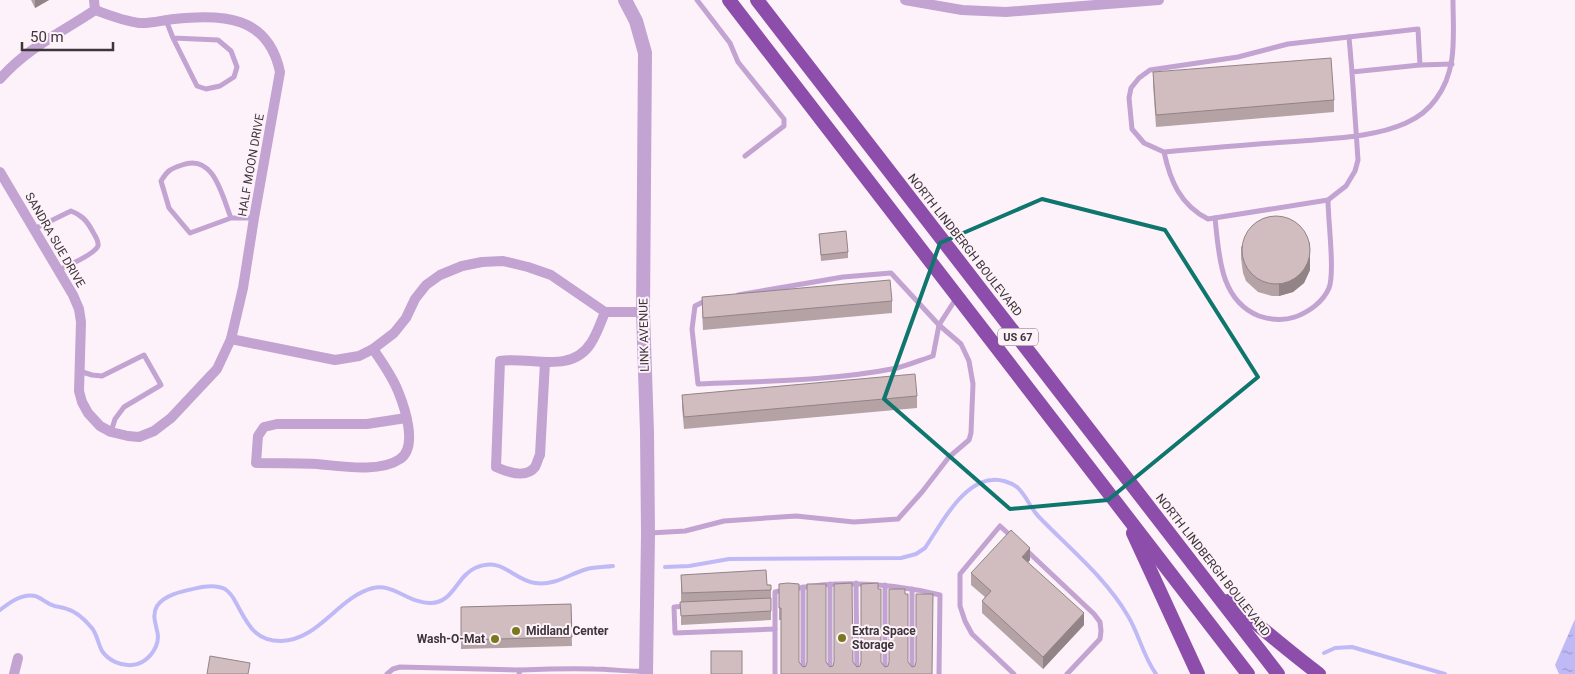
<svg xmlns="http://www.w3.org/2000/svg" width="1575" height="674" viewBox="0 0 1575 674" font-family="Roboto,sans-serif">
<style>
.water{fill:url(#water-ripples)}
.lines{fill:none;stroke-linecap:round;stroke-linejoin:round}
.stream{stroke:#bfbaf6;stroke-width:4}
.service{stroke:#c2a3d2;stroke-width:5}
.minor{stroke:#c2a3d2;stroke-width:10}
.tertiary{stroke:#c2a3d2;stroke-width:14}
.trunk{stroke:#8c4eaa;stroke-width:14}
.wall{fill:#b4a2a5}
.shaded-wall{fill:#928486}
.building{fill:#d1bcc0;stroke:#928486}
.marked{fill:none;stroke:#0f766e;stroke-width:4;stroke-linejoin:round}
.poi-dot{fill:#79781e;stroke:#fdf2f9;stroke-width:2}
.labels{text-anchor:middle;dominant-baseline:central;stroke-width:4;stroke-linejoin:round;paint-order:stroke}
.shield{fill:#fdf2f9;stroke:#776e73;stroke-width:1}
.shield-label{font-size:11px;font-weight:bold;fill:#3d353a}
.street-label{font-size:12px;fill:#3d353a;stroke:#fdf2f9}
.poi-label{font-size:12px;font-weight:bold;fill:#3d353a;stroke:#fdf2f9;text-anchor:start}
</style>
<defs>
<pattern id="water-ripples" width="26" height="14" patternUnits="userSpaceOnUse" patternTransform="scale(1.25)"><rect width="26" height="14" fill="#bfbaf6"/><path d="M2 4q2-2 4 0t4 0M15 11q2-2 4 0t4 0" fill="none" stroke="#9c98c8"/></pattern>
</defs>
<rect width="100%" height="100%" fill="#fdf2f9"/>
<polygon class="water" points="1575,619 1575,674 1559,674 1555,665"/>
<g class="lines">
<g class="stream">
<path d="M665 567 689 566 729 559 901 558 916 554 925 548C940 526 962 482 992 480 1000 479 1010 482 1017 487 1027 496 1030 508 1039 517 1070 549 1106 578 1128 616 1139 634 1143 656 1156 674"/>
<path d="M0 610C9 603 22 593 35 596 40 597 46 603 52 605 56 607 62 607 67 609 75 611 85 620 91 627 97 633 98 644 102 651 109 661 121 666 132 665 146 664 158 650 158 636 157 626 151 616 157 606 165 593 189 590 202 587 209 586 219 586 225 589 229 592 233 597 235 601 247 622 253 641 281 641 319 640 338 597 373 588 393 583 410 604 431 603 453 603 457 576 475 568 503 556 511 579 535 583 555 586 569 574 587 569 595 567 605 567 613 566"/>
<polyline points="1324,653 1335,648 1352,647 1445,674"/>
</g>
<g class="service">
<polyline points="697,0 730,43 738,62 784,119 784,126 745,156"/>
<polyline points="166,20 173,38 218,40 231,51 237,67 234,77 220,86 206,89 197,86 173,38"/>
<polyline points="1349,37 1352,72"/>
<polyline points="1420,65 1452,64"/>
<path d="M1164 152C1170 180 1180 205 1208 219L1328 200 1346 186 1355 171 1358 160 1352 72 1420 65 1418 29 1288 44 1238 57 1150 70 1139 78 1131 88 1129 98 1132 129 1144 143 1164 152C1210 148 1256 144 1301 141 1335 138 1375 137 1406 123 1417 118 1429 109 1436 99 1458 70 1453 34 1453 0"/>
<path d="M231 218 190 233 169 208 161 181C168 170 170 169 182 165 214 153 222 196 231 218H254"/>
<path d="M1215 218C1219 253 1219 300 1259 316 1271 320 1283 321 1295 317 1309 312 1323 302 1329 288 1335 272 1328 220 1328 200"/>
<path d="M34 229 71 211C82 215 87 221 93 232 95 236 99 241 98 246 94 255 67 266 58 270"/>
<path d="M707 300 695 306 692 329 698 384C764 381 832 381 897 368 909 365 921 360 933 356L939 325 957 297"/>
<polyline points="79,371 92,375 102,376 144,355 161,385 124,407 115,419 111,432"/>
<polyline points="650,533 685,531 724,521 796,516 854,522 898,519 922,492 949,457 969,440 971,433 973,384 969,361 961,344 939,325 891,273 843,277 738,295"/>
<polyline points="1012,537 1000,526 960,574 960,606 965,621 972,634 1014,674"/>
<polyline points="1025,549 1094,614 1100,622 1101,631 1100,639 1067,674"/>
<polyline points="856,583 857,674"/>
<polyline points="830,584 830,674"/>
<polyline points="803,587 803,674"/>
<path d="M793 589C842 580 891 583 940 595L939 674"/>
<polyline points="912,589 912,674"/>
<polyline points="687,606 674,607 675,633 775,629"/>
<polyline points="387,674 393,669 400,667 520,670"/>
<path d="M519 674 520 670C544 669 569 668 594 669 612 669 628 672 645 671"/>
<polyline points="775,674 775,592 784,590"/>
<polyline points="885,674 885,585"/>
</g>
<g class="minor">
<polyline points="905,0 962,10 1006,12 1159,0"/>
<path d="M0 79C28 47 61 33 95 10L94 0"/>
<path d="M0 172 73 295 79 309 81 322 79 391 82 402 88 413 100 426 111 432 128 436 139 437 154 431 171 418 217 369 231 339 243 288 254 218 280 72C268 15 222 14 174 19 163 20 150 24 139 23 124 21 109 15 95 10"/>
<polyline points="231,339 335,360 359,356 373,349 394,333 406,318 415,299 426,285 440,275 462,266 482,262 503,261 528,267 551,275 605,312 643,312"/>
<path d="M373 349C382 362 392 376 398 391 405 408 418 447 400 459 380 473 340 466 317 464 297 463 277 463 256 463L258 436 264 427 277 424H367L406 418"/>
<path d="M545 362 540 455C538 458 537 464 535 467 526 479 507 472 496 467L500 361C529 356 571 375 591 343 597 334 601 322 605 312"/>
<polyline points="14,674 18,658"/>
</g>
<polyline class="tertiary" points="625,0 636,21 645,53 643,312 647,432 648,533 646,674"/>
<g class="trunk">
<polyline points="729,0 1248,674"/>
<polyline points="757,0 1278,674"/>
<polyline points="1133,533 1198,674"/>
<path d="M1228 601C1259 625 1288 651 1319 674"/>
</g>
</g>
<g class="wall">
<polygon points="31,0 49,0 35,8"/>
<polygon points="1153,72 1334,100 1334,112 1156,127 1153,84"/>
<polygon points="819,234 848,252 848,258 821,261"/>
<polygon points="1241,246 1310,270 1304,283 1293,292 1279,296 1272,296 1258,292 1246,281 1243,273 1241,258"/>
<polygon points="702,297 892,301 892,313 703,330 702,309"/>
<polygon points="682,395 917,396 917,408 684,429 682,407"/>
<polygon points="1030,560 1028,562 1084,625 1043,669 982,613 982,601 985,597 971,585 971,573"/>
<polygon points="681,575 771,585 771,620 681,625"/>
<polygon points="779,584 799,662 803,667 826,662 830,667 853,662 857,667 881,662 885,667 908,662 912,667 932,674 781,674 781,620 779,620"/>
<polygon points="571,604 572,646 461,649 461,607"/>
</g>
<g class="shaded-wall">
<polygon points="35,0 49,0 35,8"/>
<polygon points="1310,242 1310,270 1304,283 1293,292 1279,296 1279,284"/>
<polygon points="1030,548 1030,560 1022,569 1022,557"/>
<polygon points="1084,613 1084,625 1043,669 1043,657"/>
</g>
<g class="building">
<polygon points="1331,58 1334,100 1156,115 1153,72"/>
<circle cx="1276" cy="250" r="34"/>
<polygon points="846,231 848,252 821,255 819,234"/>
<polygon points="890,280 892,301 703,318 702,297"/>
<polygon points="915,374 917,396 684,417 682,395"/>
<polygon points="1011,530 1030,548 1022,557 1084,613 1043,657 982,601 991,591 971,573"/>
<polygon points="766,570 767,585 771,585 771,590 682,593 681,575"/>
<polygon points="788,583 799,584 799,662 803,667 806,666 807,662 807,584 826,584 826,662 830,667 833,666 834,662 834,584 852,583 853,662 857,667 860,666 861,662 861,584 878,583 878,589 881,589 881,662 885,667 888,666 889,662 889,589 905,589 905,594 908,594 908,662 912,667 915,666 916,662 916,594 933,594 932,674 781,674 781,608 779,608 779,584"/>
<polygon points="771,598 771,611 681,616 680,602"/>
<polygon points="571,604 572,637 461,640 461,607"/>
<rect x="711" y="651" width="31" height="23"/>
<polygon points="210,656 250,663 248,674 207,674"/>
</g>
<path class="marked" d="M1042 199 1165 230 1258 377 1108 500 1010 509 884 399 940 243Z"/>
<g class="poi-dot">
<circle cx="516" cy="631" r="5"/>
<circle cx="842" cy="638" r="5"/>
<circle cx="495" cy="639" r="5"/>
</g>
<g class="labels">
<rect class="shield" x="998" y="328.5" width="40" height="17" rx="4"/>
<g class="shield-label">
<text x="1018" y="337">US 67</text>
</g>
<g class="street-label">
<text transform="translate(251 165) rotate(-80)">HALF MOON DRIVE</text>
<text transform="translate(55 240) rotate(60)">SANDRA SUE DRIVE</text>
<text transform="translate(965 245) rotate(52)">NORTH LINDBERGH BOULEVARD</text>
<text transform="translate(644 335) rotate(-91)">LINK AVENUE</text>
<text transform="translate(1213 565) rotate(52)">NORTH LINDBERGH BOULEVARD</text>
</g>
<g class="poi-label">
<text x="526" y="631">Midland Center</text>
<text x="852" y="631">Extra Space<tspan x="852" dy="14">Storage</tspan></text>
<text x="485" y="639" text-anchor="end">Wash-O-Mat</text>
</g>
</g>
<path d="M22 42v8h91v-8" fill="none" stroke="#3d353a" stroke-width="2.5"/>
<text x="30" y="42" font-size="15" fill="#3d353a" stroke="#fdf2f9" stroke-width="4" paint-order="stroke">50 m</text>
</svg>
